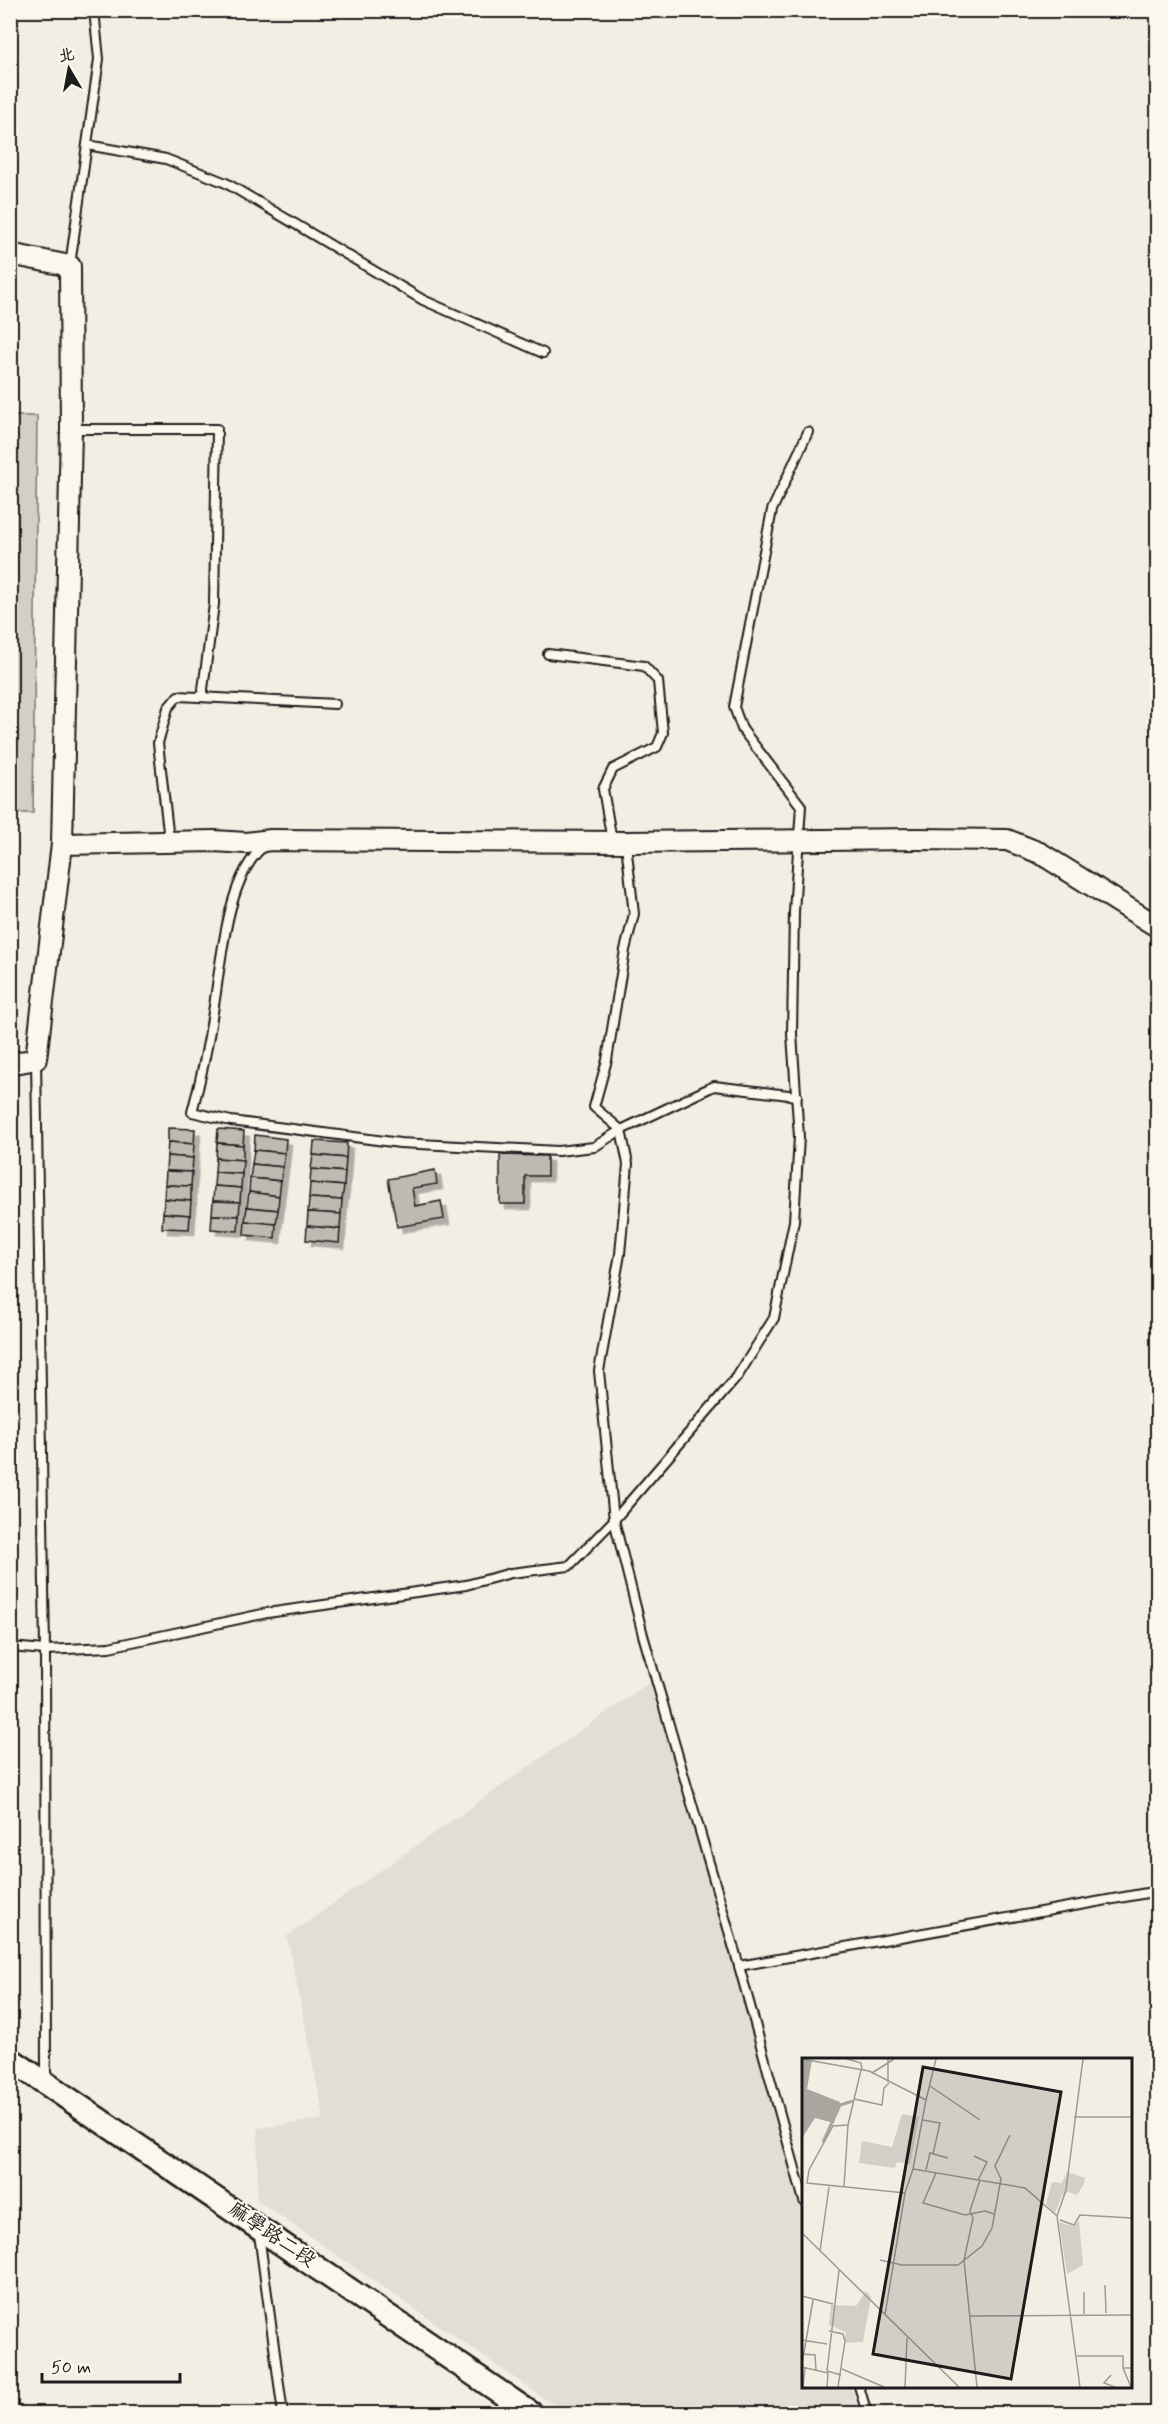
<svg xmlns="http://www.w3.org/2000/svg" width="1168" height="2424" viewBox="0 0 1168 2424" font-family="Mynerve,'LXGW WenKai TC',sans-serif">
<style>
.built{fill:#e2ded5}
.green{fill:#d2cfc6;stroke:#777671;stroke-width:1.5}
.building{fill:#bdbab1;stroke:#1c1c1c;stroke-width:1.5;filter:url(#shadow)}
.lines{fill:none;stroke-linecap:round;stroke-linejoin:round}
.service-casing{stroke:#1c1c1c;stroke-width:12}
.tertiary-casing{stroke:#1c1c1c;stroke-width:24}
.secondary-casing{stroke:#1c1c1c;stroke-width:27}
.service{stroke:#fbf7ec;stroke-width:8}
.tertiary{stroke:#fbf7ec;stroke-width:20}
.secondary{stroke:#fbf7ec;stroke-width:22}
.labels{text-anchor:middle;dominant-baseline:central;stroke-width:4.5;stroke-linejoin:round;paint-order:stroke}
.street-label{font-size:20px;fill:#1c1c1c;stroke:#fbf7ec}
.inset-river{fill:none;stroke:#a9a6a0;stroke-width:3}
.inset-road{fill:none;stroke:#9c9a94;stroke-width:1.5}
.view{fill:#1c1c1c;fill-opacity:0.15;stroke:#1c1c1c;stroke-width:3}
.inset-edge{fill:none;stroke:#1c1c1c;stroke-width:3}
</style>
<defs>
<filter id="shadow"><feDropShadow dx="5.5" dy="5.5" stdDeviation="0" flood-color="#0004"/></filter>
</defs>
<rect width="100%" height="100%" fill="#f2eee4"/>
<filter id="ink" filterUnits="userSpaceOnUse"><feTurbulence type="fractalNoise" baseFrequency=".0167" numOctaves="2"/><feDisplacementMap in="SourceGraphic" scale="12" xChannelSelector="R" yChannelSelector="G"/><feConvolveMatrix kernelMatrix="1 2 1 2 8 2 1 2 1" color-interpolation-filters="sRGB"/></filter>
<g filter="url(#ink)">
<polygon class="built" points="650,1682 750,2022 803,2215 804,2386 851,2387 859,2413 565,2413 257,2200 258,2128 324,2119 287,1936"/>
<polygon class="green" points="10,416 37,416 33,813 11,813"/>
<g class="building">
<polygon points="168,1128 195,1129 194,1144 168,1142"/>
<polygon points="218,1129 244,1131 243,1145 217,1143"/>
<polygon points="255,1135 286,1139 285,1153 254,1150"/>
<polygon points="314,1141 347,1143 346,1158 313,1155"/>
<polygon points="168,1142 194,1144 193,1158 167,1156"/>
<polygon points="217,1143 243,1145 243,1160 216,1158"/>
<polygon points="254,1150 285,1153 283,1167 252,1164"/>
<polygon points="313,1155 346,1158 345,1172 311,1169"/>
<polygon points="500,1155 547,1156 547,1176 525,1176 525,1204 500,1204"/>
<polygon points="167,1156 193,1158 192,1172 166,1171"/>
<polygon points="216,1158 243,1160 242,1174 215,1172"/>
<polygon points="252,1164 283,1167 281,1181 250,1178"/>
<polygon points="311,1169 345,1172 344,1186 310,1183"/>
<polygon points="435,1170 437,1184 412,1188 415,1206 441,1201 444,1219 397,1227 388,1179"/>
<polygon points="166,1171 192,1172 191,1186 165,1185"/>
<polygon points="215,1172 242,1174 241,1188 214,1186"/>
<polygon points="250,1178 281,1181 279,1196 249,1192"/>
<polygon points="310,1183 344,1186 342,1200 309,1198"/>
<polygon points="165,1185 191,1186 191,1201 164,1199"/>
<polygon points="214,1186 241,1188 240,1202 213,1201"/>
<polygon points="249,1192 279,1196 278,1210 247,1207"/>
<polygon points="309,1198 342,1200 341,1214 308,1212"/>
<polygon points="164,1199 191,1201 190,1215 163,1213"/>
<polygon points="213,1201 240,1202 239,1216 212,1215"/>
<polygon points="247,1207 278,1210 276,1224 245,1221"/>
<polygon points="308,1212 341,1214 340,1229 307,1226"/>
<polygon points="163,1213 190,1215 189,1229 162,1228"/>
<polygon points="212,1215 239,1216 238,1231 211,1229"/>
<polygon points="245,1221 276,1224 275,1238 244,1235"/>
<polygon points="307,1226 340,1229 339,1243 306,1240"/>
</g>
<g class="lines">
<g class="service-casing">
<g id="service">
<polyline points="87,145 166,159 226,183 423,300 543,353"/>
<polyline points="70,265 99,59 94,10"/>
<polyline points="71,429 217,429 214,604 202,697"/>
<polyline points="548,654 644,666 658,681 663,733 657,747 613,769 603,789 612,841"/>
<polyline points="169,840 158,743 168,708 178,696 335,704"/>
<polyline points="626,844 634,914 625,950 607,1060 594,1107 621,1130 628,1164 620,1254 599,1371 614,1520 643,1635 739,1966 804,2201"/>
<path d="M263 847C226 878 221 965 213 1012 208 1046 201 1079 192 1112L231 1121 400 1143 558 1151 594 1147 621 1130 714 1086 797 1096"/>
<polyline points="36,1059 45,1650 46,2079"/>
<polyline points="10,1647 45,1650 109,1647 267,1613 466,1585 511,1573 569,1566 614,1520 737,1377 774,1318 794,1221 799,1137 792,1034 794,912 801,806 742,729 734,707 772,510 808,432"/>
<polyline points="739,1966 1158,1891"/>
<polyline points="259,2234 283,2414"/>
<polyline points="859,2386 867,2414"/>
</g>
</g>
<g class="tertiary-casing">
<g id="tertiary">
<polyline points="10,254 70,266 71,429 62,844 214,841 246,843 271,840 626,842 916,839 1007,840 1040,853 1158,927"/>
<polyline points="10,1064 36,1059 62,844"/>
</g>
</g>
<g class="secondary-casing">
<polyline id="secondary" points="10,2059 532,2414"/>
</g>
<use href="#service" class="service"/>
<use href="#tertiary" class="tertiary"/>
<use href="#secondary" class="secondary"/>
</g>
</g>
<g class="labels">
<g class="street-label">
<text transform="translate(272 2235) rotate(34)">麻學路二段</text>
</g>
</g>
<g transform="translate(802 2058)">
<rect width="330" height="330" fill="#f2eee4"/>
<path d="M100 56 117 59 108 106 95 104 93 110 57 105 60 83 90 89ZM265 114 283 120 282 126 275 137 266 134 260 137 253 155 244 146 250 124 260 125ZM277 163 281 207 265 216 257 164 271 168ZM64 233 69 239 61 284 42 285 44 274 27 267 29 247 54 248Z" fill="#d2cfc6"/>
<path d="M0 1 10 2 5 31 38 44 32 65 13 60 0 80Z" fill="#a9a6a0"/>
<path class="inset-river" d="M21 84 38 47 51 43"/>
<path class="inset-road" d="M0 1 67 13 124 42 111 111 223 130 255 158 278 329M45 1 59 5 60 12M86 1V24M59 12 46 67 31 68 7 112 5 125 103 135 111 111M70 15 92 1M128 28 178 62M52 41 80 47 82 30 87 25M124 42 134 1M272 59H330M121 62 138 65 131 96M172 98 185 104 176 122M124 112 128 95 146 100M134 115 121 145 163 157 183 153 192 156M42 128 46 67M255 158 264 132 281 1M258 162 272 167 278 157 330 160M0 175 157 329M18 193 27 129M78 202 100 207H156L180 188 190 170 199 121 193 108 208 77M37 212 25 313 39 317M303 227 304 255M0 238 31 246M282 256V234M83 257 103 135M168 258 330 257M27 273 41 276 43 283 36 329M0 282 25 286M0 296 13 297 14 313M275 298H321V310H330M0 306 11 242M0 309 26 315 25 329M321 310 329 329M40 311 82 329M309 317 302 325 313 329M1 329 3 310M103 329 105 280M175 329 162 202 171 160 168 153 178 122"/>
<path class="view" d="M121 9 259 34 209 321 71 296Z"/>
<rect width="330" height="330" class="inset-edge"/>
</g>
<rect width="1168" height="2424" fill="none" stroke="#fbf7ec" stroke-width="36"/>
<rect x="18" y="18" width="1132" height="2388" fill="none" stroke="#1c1c1c" stroke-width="2" filter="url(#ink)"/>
<g transform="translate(69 69) rotate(350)" stroke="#fbf7ec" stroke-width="4.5" paint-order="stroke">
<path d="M0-4.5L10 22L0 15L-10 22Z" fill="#1c1c1c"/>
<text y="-9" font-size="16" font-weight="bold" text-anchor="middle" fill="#1c1c1c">北</text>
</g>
<path d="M42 2373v9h138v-9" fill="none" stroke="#1c1c1c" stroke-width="3"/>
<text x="51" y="2373" font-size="18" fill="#1c1c1c" stroke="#fbf7ec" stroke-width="4.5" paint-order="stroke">50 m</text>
</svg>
